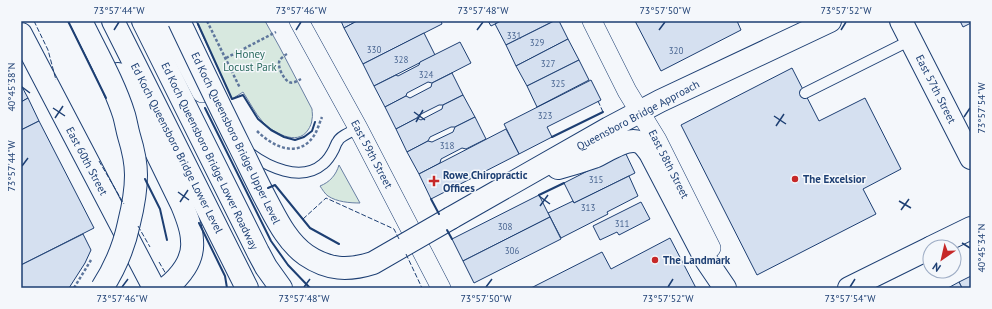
<svg xmlns="http://www.w3.org/2000/svg" width="992" height="309" viewBox="0 0 992 309" font-family="'PT Sans',sans-serif">
<style>
.green{fill:#d7e8df;stroke:#687fa3}
.building{fill:#d5e0f0;stroke:#1d3f73}
.lines{fill:none;stroke-linecap:round;stroke-linejoin:round}
.lane-casing{stroke:#1d3f73;stroke-width:12}
.street-casing{stroke:#1d3f73;stroke-width:20}
.secondary-casing{stroke:#1d3f73;stroke-width:24}
.primary-casing{stroke:#1d3f73;stroke-width:24}
.highway-casing{stroke:#1d3f73;stroke-width:24}
.path{stroke:#5e769c;stroke-width:2.5;stroke-dasharray:3 2;stroke-linecap:butt}
.lane{stroke:#f4f7fb;stroke-width:10}
.street{stroke:#f4f7fb;stroke-width:19}
.secondary{stroke:#f4f7fb;stroke-width:22}
.primary{stroke:#f4f7fb;stroke-width:22}
.highway{stroke:#f4f7fb;stroke-width:22}
.highway-bridge-casing{stroke:#1d3f73;stroke-width:24;stroke-linecap:butt}
.highway-bridge{stroke:#f4f7fb;stroke-width:22}
.fence{stroke:#1d3f73;stroke-width:1;stroke-dasharray:5 2;stroke-linecap:butt}
.wall{stroke:#1d3f73;stroke-width:2}
.ticks{fill:none;stroke:#1d3f73;stroke-width:1.5}
.poi-dot{fill:#c62828;stroke:#f4f7fb;stroke-width:1.5}
.labels{text-anchor:middle;dominant-baseline:central;stroke-width:3;stroke-linejoin:round;paint-order:stroke}
.number-label{font-size:9px;fill:#4b6792}
.park-label{font-size:11px;fill:#2c6c60;stroke:#f4f7fb}
.street-label{font-size:11px;fill:#1d3f73;stroke:#f4f7fb}
.poi-label{font-size:11px;font-weight:bold;fill:#1d3f73;stroke:#f4f7fb;text-anchor:start}
.neatline{fill:none;stroke:#1d3f73;stroke-width:1.5}
.ticks-label{font-size:10px;text-anchor:middle;fill:#1d3f73}
</style>
<rect width="100%" height="100%" fill="#f4f7fb"/>
<g class="green">
<path d="M196 21H265L279 46 312 109C312 112 313 116 312 119 312 123 310 127 308 130 297 147 272 132 262 121 255 113 249 101 243 92L232 99Z"/>
<path d="M339 165 360 203C350 203 337 202 328 196 325 194 322 189 320 186 330 182 336 175 339 165Z"/>
</g>
<g class="building">
<polygon points="341,21 357,21 344,28"/>
<polygon points="357,21 441,21 442,24 363,64 344,28"/>
<polygon points="488,21 501,21 491,26"/>
<polygon points="501,21 554,21 506,45 495,24"/>
<polygon points="554,21 559,21 568,39 516,66 506,45"/>
<polygon points="635,21 737,21 741,30 661,71"/>
<polygon points="960,21 971,21 971,23 963,27"/>
<polygon points="424,33 435,55 374,86 363,64"/>
<polygon points="568,39 579,60 527,86 516,66"/>
<polygon points="460,42 471,63 432,83 428,82 407,93 406,96 385,107 374,86 396,75 398,76 419,65 420,62"/>
<polygon points="579,60 589,80 537,107 527,86"/>
<polygon points="792,68 819,121 865,98 901,169 863,189 876,214 757,275 681,125"/>
<polygon points="452,73 463,95 443,105 439,105 419,115 417,118 396,129 385,107 406,96 410,98 431,87 432,83"/>
<polygon points="591,80 601,100 547,127 552,137 519,154 504,124"/>
<polygon points="21,85 28,98 21,102"/>
<polygon points="463,95 475,117 455,127 451,127 430,137 428,141 407,152 396,129 417,118 421,120 442,109 443,105"/>
<polygon points="28,98 39,121 21,130 21,102"/>
<polygon points="475,117 486,139 466,149 462,148 441,159 440,163 419,174 407,152 428,141 432,142 453,132 455,127"/>
<polygon points="39,121 94,228 21,265 21,130"/>
<polygon points="506,129 519,154 431,199 419,174"/>
<polygon points="625,152 635,173 574,203 564,183"/>
<polygon points="629,176 638,196 607,212 608,214 561,238 548,213 573,201 574,203"/>
<polygon points="539,195 550,217 463,261 452,239"/>
<polygon points="641,202 650,219 619,235 617,232 600,240 593,226"/>
<polygon points="550,217 561,239 474,283 463,261"/>
<polygon points="83,234 91,250 85,263 69,288 21,288 21,265"/>
<polygon points="670,238 696,288 531,288 602,252 611,269"/>
<polygon points="971,276 971,288 962,288 959,282"/>
<polygon points="959,282 962,288 948,288"/>
</g>
<g class="lines">
<g class="lane-casing">
<g id="lane">
<polyline points="805,93 911,40"/>
<path d="M247 151C267 167 301 183 323 164 328 160 331 155 334 149 335 147 336 143 338 141 340 136 353 131 358 128"/>
</g>
</g>
<g class="street-casing">
<g id="street">
<polyline points="164,21 202,93"/>
<polyline points="299,21 358,128 441,288"/>
<polyline points="592,21 627,91 657,140 711,248"/>
</g>
</g>
<g class="secondary-casing">
<polyline id="secondary" points="21,34 154,288"/>
</g>
<g class="primary-casing">
<g id="primary">
<polyline points="901,21 971,158"/>
<polyline points="932,247 971,228"/>
<polyline points="849,288 930,248"/>
</g>
</g>
<g class="highway-casing">
<g id="highway">
<polyline points="113,21 240,274 247,288"/>
<polyline points="143,21 258,252 266,267 281,288"/>
<path d="M118 74 182 205C187 217 192 229 192 241 194 260 180 277 166 288"/>
<path d="M558 168C570 165 583 161 594 157 606 152 626 137 639 142 644 144 647 149 650 153L706 260 725 288"/>
<polyline points="451,218 609,128 660,101 830,21"/>
</g>
</g>
<g class="path">
<polyline points="207,21 240,88"/>
<path d="M287 54C285 55 281 58 280 60 276 65 284 80 289 82 293 84 297 81 301 79"/>
<polyline points="226,58 276,32"/>
<path d="M257 131C272 146 297 159 313 137 317 132 319 124 322 117"/>
<polyline points="74,288 91,260"/>
</g>
<use href="#lane" class="lane"/>
<use href="#street" class="street"/>
<use href="#secondary" class="secondary"/>
<use href="#primary" class="primary"/>
<use href="#highway" class="highway"/>
<g class="highway-bridge-casing">
<g id="highway-bridge">
<path d="M81 21C96 52 114 83 124 115 126 122 127 129 129 136 133 149 136 162 136 175 136 192 133 207 129 223 124 247 115 268 102 288"/>
<path d="M179 21C199 63 219 105 240 147 250 167 259 187 270 207 279 224 289 243 306 255 328 270 348 271 373 263L451 218"/>
</g>
</g>
<use href="#highway-bridge" class="highway-bridge"/>
<g class="fence">
<polyline points="34,21 48,50 56,80"/>
<polyline points="196,21 198,24"/>
<polyline points="598,101 603,112"/>
<polyline points="99,161 124,204"/>
<polyline points="303,219 326,198 394,229 399,239"/>
<polyline points="138,226 150,247"/>
<polyline points="406,254 422,288"/>
<polyline points="159,262 166,274"/>
</g>
<g class="wall">
<polyline points="68,21 106,98"/>
<polyline points="198,24 232,99 243,95 258,119 271,130 284,137 295,140 304,137 312,131 315,122"/>
<polyline points="205,108 271,241 288,265 310,288"/>
<polyline points="552,137 603,112"/>
<polyline points="145,179 160,209 167,240"/>
<polyline points="268,188 275,185 310,228 339,244"/>
<polyline points="539,195 564,183"/>
<polyline points="431,199 439,214"/>
<polyline points="199,223 225,276 227,288"/>
<polyline points="447,230 452,239"/>
</g>
</g>
<path class="ticks" d="M114 30 119 22M296 30 301 22M477 30 483 22M659 30 665 22M841 30 846 22M22 87 30 93M53 108 65 116M414 112 425 120M774 116 786 124M964 117 970 108M55 118 63 106M416 122 423 110M776 126 784 114M22 166 28 158M178 192 189 200M539 196 550 204M899 201 911 208M180 202 188 190M540 206 548 195M901 210 909 199M962 243 970 248M122 287 128 279M304 287 310 279M486 287 492 279M668 287 673 279M850 287 855 279"/>
<g class="poi-dot">
<circle cx="795" cy="179" r="4"/>
<path d="M432 175h4v4h4v4h-4v4h-4v-4h-4v-4h4z"/>
<circle cx="655" cy="260" r="4"/>
</g>
<g class="labels">
<g class="number-label">
<text x="514" y="35">331</text>
<text x="537" y="42">329</text>
<text x="374" y="49">330</text>
<text x="676" y="50">320</text>
<text x="401" y="59">328</text>
<text x="548" y="63">327</text>
<text x="426" y="74">324</text>
<text x="558" y="83">325</text>
<text x="545" y="115">323</text>
<text x="447" y="145">318</text>
<text x="596" y="179">315</text>
<text x="588" y="207">313</text>
<text x="622" y="223">311</text>
<text x="505" y="226">308</text>
<text x="512" y="250">306</text>
</g>
<g class="park-label">
<text x="250" y="54">Honey<tspan x="250" dy="13">Locust Park</tspan></text>
</g>
<g class="street-label">
<text transform="translate(936 89) rotate(63)">East 57th Street</text>
<text transform="translate(638 115) rotate(-28)">Queensboro Bridge Approach</text>
<text transform="translate(236 138) rotate(64)">Ed Koch Queensboro Bridge Upper Level</text>
<text transform="translate(177 148) rotate(63)">Ed Koch Queensboro Bridge Lower Level</text>
<text transform="translate(372 154) rotate(62)">East 59th Street</text>
<text transform="translate(210 156) rotate(64)">Ed Koch Queensboro Bridge Lower Roadway</text>
<text transform="translate(87 161) rotate(62)">East 60th Street</text>
<text transform="translate(669 164) rotate(63)">East 58th Street</text>
</g>
<g class="poi-label">
<text x="443" y="175">Rowe Chiropractic<tspan x="443" dy="13">Offices</tspan></text>
<text x="803" y="179">The Excelsior</text>
<text x="663" y="260">The Landmark</text>
</g>
</g>
<rect width="992" height="309" fill="none" stroke="#f4f7fb" stroke-width="44"/>
<g transform="translate(942 259) rotate(214)"><circle r="19" fill="#f4f7fb" stroke="#9eadc5"/>
<path d="M0-3L7 15L0 10L-7 15Z" fill="#c62828"/>
<text y="-6" font-size="11" font-weight="bold" text-anchor="middle" fill="#1d3f73">N</text>
</g>
<rect x="22" y="22" width="948" height="265" class="neatline"/>
<g class="ticks-label">
<text x="119" y="14">73°57'44"W</text>
<text x="301" y="14">73°57'46"W</text>
<text x="483" y="14">73°57'48"W</text>
<text x="665" y="14">73°57'50"W</text>
<text x="846" y="14">73°57'52"W</text>
<text transform="translate(11 87) rotate(-90)" y="4">40°45'38"N</text>
<text transform="translate(981 108) rotate(-90)" y="4">73°57'54"W</text>
<text transform="translate(11 166) rotate(-90)" y="4">73°57'44"W</text>
<text transform="translate(981 248) rotate(-90)" y="4">40°45'34"N</text>
<text x="122" y="302">73°57'46"W</text>
<text x="304" y="302">73°57'48"W</text>
<text x="486" y="302">73°57'50"W</text>
<text x="668" y="302">73°57'52"W</text>
<text x="850" y="302">73°57'54"W</text>
</g>
</svg>
